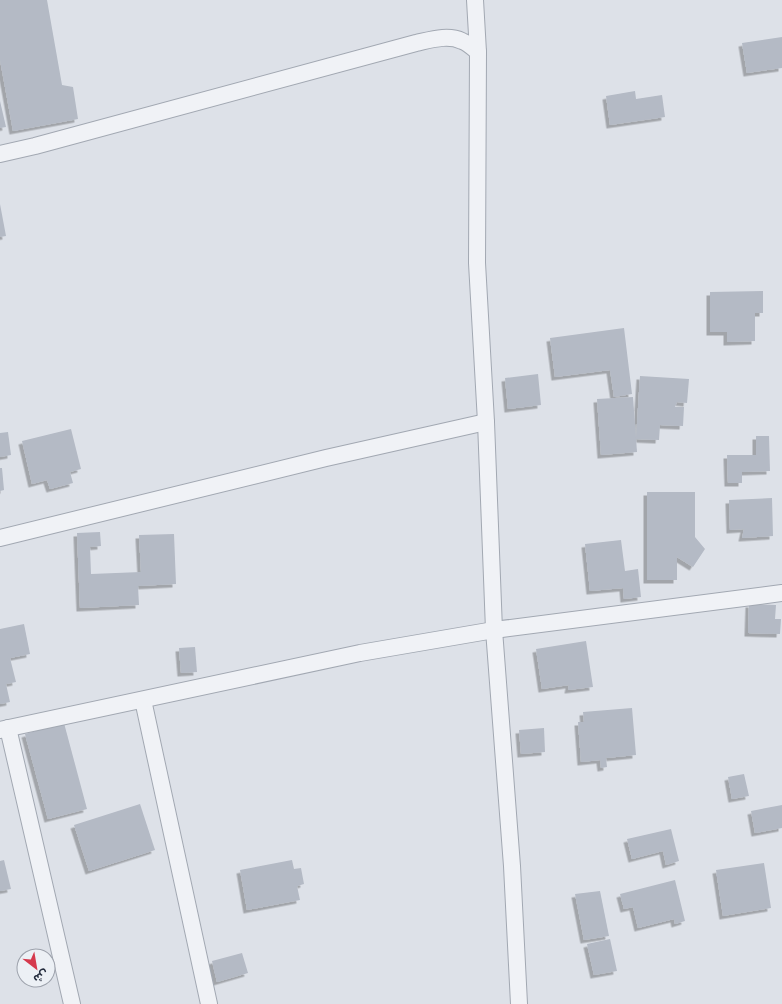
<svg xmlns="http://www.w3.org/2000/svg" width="782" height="1004" viewBox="0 0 782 1004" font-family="Jost,'Noto Sans Arabic',sans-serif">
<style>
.building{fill:#b4bac5;filter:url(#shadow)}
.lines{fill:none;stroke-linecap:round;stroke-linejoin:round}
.minor-casing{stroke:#a2a8b2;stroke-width:18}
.minor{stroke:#f0f2f6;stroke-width:16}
</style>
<defs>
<filter id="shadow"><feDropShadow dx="-3.5" dy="3.5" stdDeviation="0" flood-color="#0004"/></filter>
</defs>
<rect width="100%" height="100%" fill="#dde1e8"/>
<g class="building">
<polygon points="0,0 47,0 62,85 73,87 78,119 13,131 0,60"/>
<polygon points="782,37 782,68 747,73 742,43"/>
<polygon points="635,91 636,99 662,95 665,117 610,125 606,96"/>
<polygon points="0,101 6,127 0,128"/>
<polygon points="0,204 6,236 0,237"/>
<polygon points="763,291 763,313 755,313 755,341 727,342 727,332 710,332 710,292"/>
<polygon points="624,328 632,394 614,397 610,370 555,377 550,338"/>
<polygon points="538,374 541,405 508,409 505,378"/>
<polygon points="640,376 689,379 687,403 677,402 675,407 684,407 683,426 660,425 659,440 636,439"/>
<polygon points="633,397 637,452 601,455 597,399"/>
<polygon points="71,429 81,469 70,472 73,483 50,489 47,480 32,484 22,441"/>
<polygon points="8,432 11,455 0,457 0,433"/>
<polygon points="756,436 769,436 770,471 742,472 742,483 728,483 727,455 756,455"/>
<polygon points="0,468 2,468 4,490 0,491"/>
<polygon points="647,492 695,492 695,537 705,549 693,567 677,557 677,580 647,580"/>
<polygon points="772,498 773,536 742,538 744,529 730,530 729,500"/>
<polygon points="100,532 101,546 90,547 91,574 141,572 139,535 174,534 176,584 138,586 139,605 80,608 77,533"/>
<polygon points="621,540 625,571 638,569 641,597 624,599 623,588 590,591 585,544"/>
<polygon points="749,604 776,605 775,619 781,619 780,634 748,633"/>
<polygon points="24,624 30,654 10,658 16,682 6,684 10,702 0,704 0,629"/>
<polygon points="586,641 593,687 568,690 569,685 542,689 536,649"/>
<polygon points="195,647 197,672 181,673 179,648"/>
<polygon points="632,708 636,755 606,758 607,767 601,768 600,760 581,762 578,722 584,722 583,712"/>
<polygon points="64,723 87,809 48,819 25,734"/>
<polygon points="544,728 545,752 521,754 519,730"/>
<polygon points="744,774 749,796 732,799 728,777"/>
<polygon points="140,804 155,850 89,871 74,825"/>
<polygon points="782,805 782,828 755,833 751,811"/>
<polygon points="671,829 679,861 666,865 663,851 632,859 627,839"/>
<polygon points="4,860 11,889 0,891 0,861"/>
<polygon points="292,860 294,869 301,868 304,884 297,886 300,900 247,910 240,870"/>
<polygon points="764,863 771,908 723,916 716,870"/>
<polygon points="675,880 685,921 675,924 674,919 638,928 633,907 624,909 620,894"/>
<polygon points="600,891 609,936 584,940 575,894"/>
<polygon points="610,939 617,971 594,975 587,944"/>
<polygon points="242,953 248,973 217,982 212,961"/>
</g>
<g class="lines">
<g class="minor-casing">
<g id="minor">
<polyline points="475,0 478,52 477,263 486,422 494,630 512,866 519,1004"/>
<path d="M0 154 35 146 416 43C430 40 448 34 462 41 468 43 473 48 478 52"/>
<polyline points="0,538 326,458 486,422"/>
<polyline points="143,700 209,1004"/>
<polyline points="8,728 72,1004"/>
<polyline points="0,730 360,653 494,630 782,593"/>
</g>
</g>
<use href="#minor" class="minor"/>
</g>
<g transform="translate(36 968) rotate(149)"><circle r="19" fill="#ecf0f5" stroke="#9da2ac"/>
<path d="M0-3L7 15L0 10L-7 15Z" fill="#d5394d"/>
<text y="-6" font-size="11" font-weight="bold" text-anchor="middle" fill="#262e3f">ش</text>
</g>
</svg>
